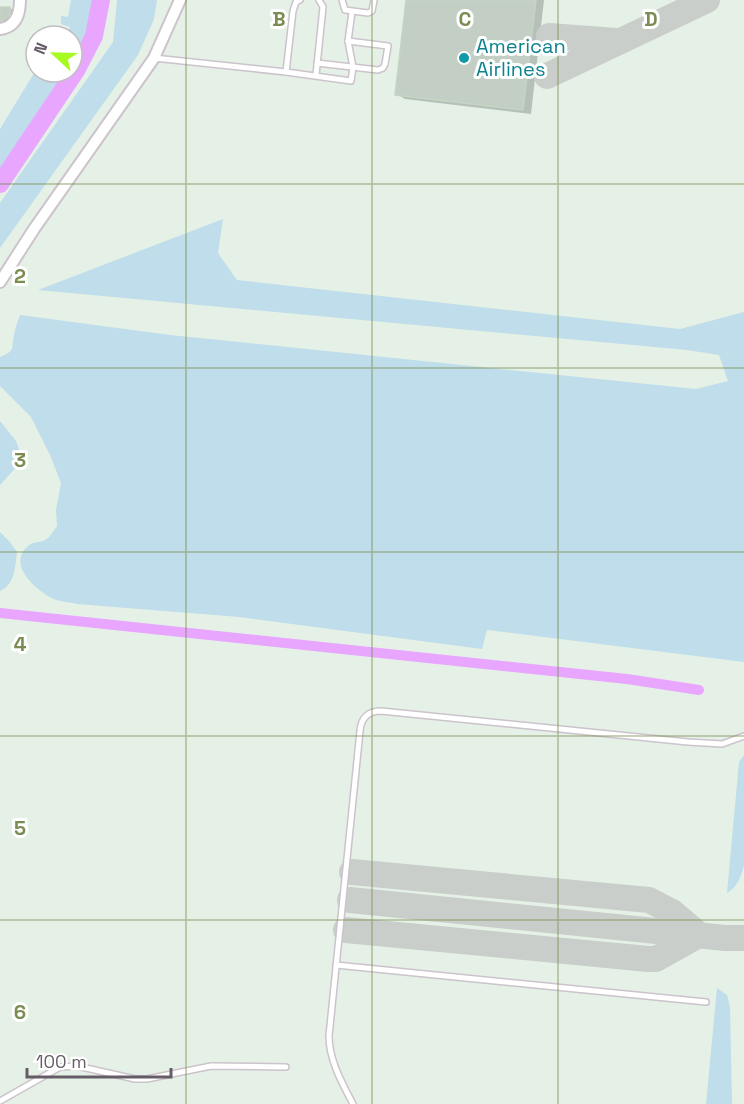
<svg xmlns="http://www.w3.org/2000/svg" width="744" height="1104" viewBox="0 0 744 1104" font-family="'Space Grotesk',sans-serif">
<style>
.green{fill:#bfddea}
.shadow{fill:#0003}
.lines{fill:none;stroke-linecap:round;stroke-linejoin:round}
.canal{stroke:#e8a6ff;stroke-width:10}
.river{stroke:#e8a6ff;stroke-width:18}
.taxiway{stroke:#caceca;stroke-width:26}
.building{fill:#c3cec4;stroke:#c3d6c2;stroke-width:1.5}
.lane-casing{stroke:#ccc3cc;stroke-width:8}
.street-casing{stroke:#ccc3cc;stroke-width:14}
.lane{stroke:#fff;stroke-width:5}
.street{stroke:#fff;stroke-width:10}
.grid{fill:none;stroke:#7a8c52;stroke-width:1.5;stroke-opacity:0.55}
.culture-dot{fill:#0f9aa8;stroke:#fff;stroke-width:2}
.labels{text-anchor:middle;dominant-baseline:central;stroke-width:6;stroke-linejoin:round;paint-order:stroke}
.culture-label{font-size:20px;fill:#0d838f;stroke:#fff;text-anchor:start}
.grid-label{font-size:20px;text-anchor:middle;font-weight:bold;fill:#7a8c52;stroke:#fff;stroke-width:6;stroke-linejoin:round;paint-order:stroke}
</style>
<rect width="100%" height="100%" fill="#e5f1e6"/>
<g class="green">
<polygon points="71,0 95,0 79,59 72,70 72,36 67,36 70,27 61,24 61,16 68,17"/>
<polygon points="117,0 157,0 154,19 138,55 0,248 0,203 113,42"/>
<polygon points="36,70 36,72 71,72 41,119 0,173 0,129"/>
<path d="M223 219 218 253 237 280 680 329 744 312V662L487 630 482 649 239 617 77 604C70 602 61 602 54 599 37 591 6 565 28 546 33 541 39 543 45 540 50 538 54 530 57 526L56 510 61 483 50 455 31 417 0 386V357C16 350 11 350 14 335 15 328 18 321 20 315L170 335 696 389 728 381 719 355 687 350 38 290Z"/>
<polygon points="0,421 16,441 22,458 19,464 0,485"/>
<path d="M0 532 10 542 17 552C15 568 15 584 0 591Z"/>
<path d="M744 755V865C741 877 738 886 727 893L739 762Z"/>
<polygon points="717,988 727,995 730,1007 732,1104 706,1104"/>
</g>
<g class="shadow">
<polygon points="408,0 544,0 531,114 405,99 397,94"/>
<polygon points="10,8 16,12 15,19 0,25 0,9"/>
</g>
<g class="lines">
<polyline class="canal" points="0,613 627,679 699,690"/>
<polyline class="river" points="0,184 77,69 94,36 101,0"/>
<g class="taxiway">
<polyline points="549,36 617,41"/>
<polyline points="547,76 707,0"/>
<polyline points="350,900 725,938 744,938"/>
<polyline points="346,930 648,959 656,959 699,935 672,912 649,900 352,872"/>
</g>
</g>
<g class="building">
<polygon points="406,0 536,0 523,110 395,95"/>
<polygon points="0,7 10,7 10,15 0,22"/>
</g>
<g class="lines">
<g class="lane-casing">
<g id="lane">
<polyline points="342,0 345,10 368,13 372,11 374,0"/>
<polyline points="154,58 286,72 351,81 353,67 348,41 352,12"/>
<polyline points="317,63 378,70 383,68 385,64 388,46 348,41"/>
<polyline points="286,72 293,11 296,2 300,0"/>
<polyline points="316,75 323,7 319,0"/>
<polyline points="336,965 706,1002"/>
<polyline points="0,1101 60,1067 77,1066 135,1079 147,1079 211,1066 286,1067"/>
<path d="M353 1104C342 1083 329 1060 329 1036L360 731C361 718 368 711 381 711L688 742 722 744 744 736"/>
</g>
</g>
<g class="street-casing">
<g id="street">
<path d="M0 29C16 27 20 14 20 0"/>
<polyline points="0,282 34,229 154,58 180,0"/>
</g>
</g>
<use href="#lane" class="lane"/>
<use href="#street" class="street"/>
</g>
<path class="grid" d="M186 0V1104M372 0V1104M558 0V1104M0 184H744M0 368H744M0 552H744M0 736H744M0 920H744"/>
<circle class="culture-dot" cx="464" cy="58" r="6"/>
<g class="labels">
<g class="culture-label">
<text x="476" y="46">American<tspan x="476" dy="23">Airlines</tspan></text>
</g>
</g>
<g class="grid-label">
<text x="279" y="26">B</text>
<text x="465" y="26">C</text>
<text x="651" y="26">D</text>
<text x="20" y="283">2</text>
<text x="20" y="467">3</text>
<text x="20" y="651">4</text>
<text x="20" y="835">5</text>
<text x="20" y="1019">6</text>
</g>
<g transform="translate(54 54) rotate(292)"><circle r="28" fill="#ffffff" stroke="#c2bec2" stroke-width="1.5"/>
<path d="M0-4.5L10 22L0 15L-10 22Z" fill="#a7fb20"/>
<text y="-9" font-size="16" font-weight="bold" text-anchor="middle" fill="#665c67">N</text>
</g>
<path d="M27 1068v9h144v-9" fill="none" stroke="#665c67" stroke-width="3"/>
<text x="36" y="1068" font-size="18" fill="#665c67" stroke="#ffffff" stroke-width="4.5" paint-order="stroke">100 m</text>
</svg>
